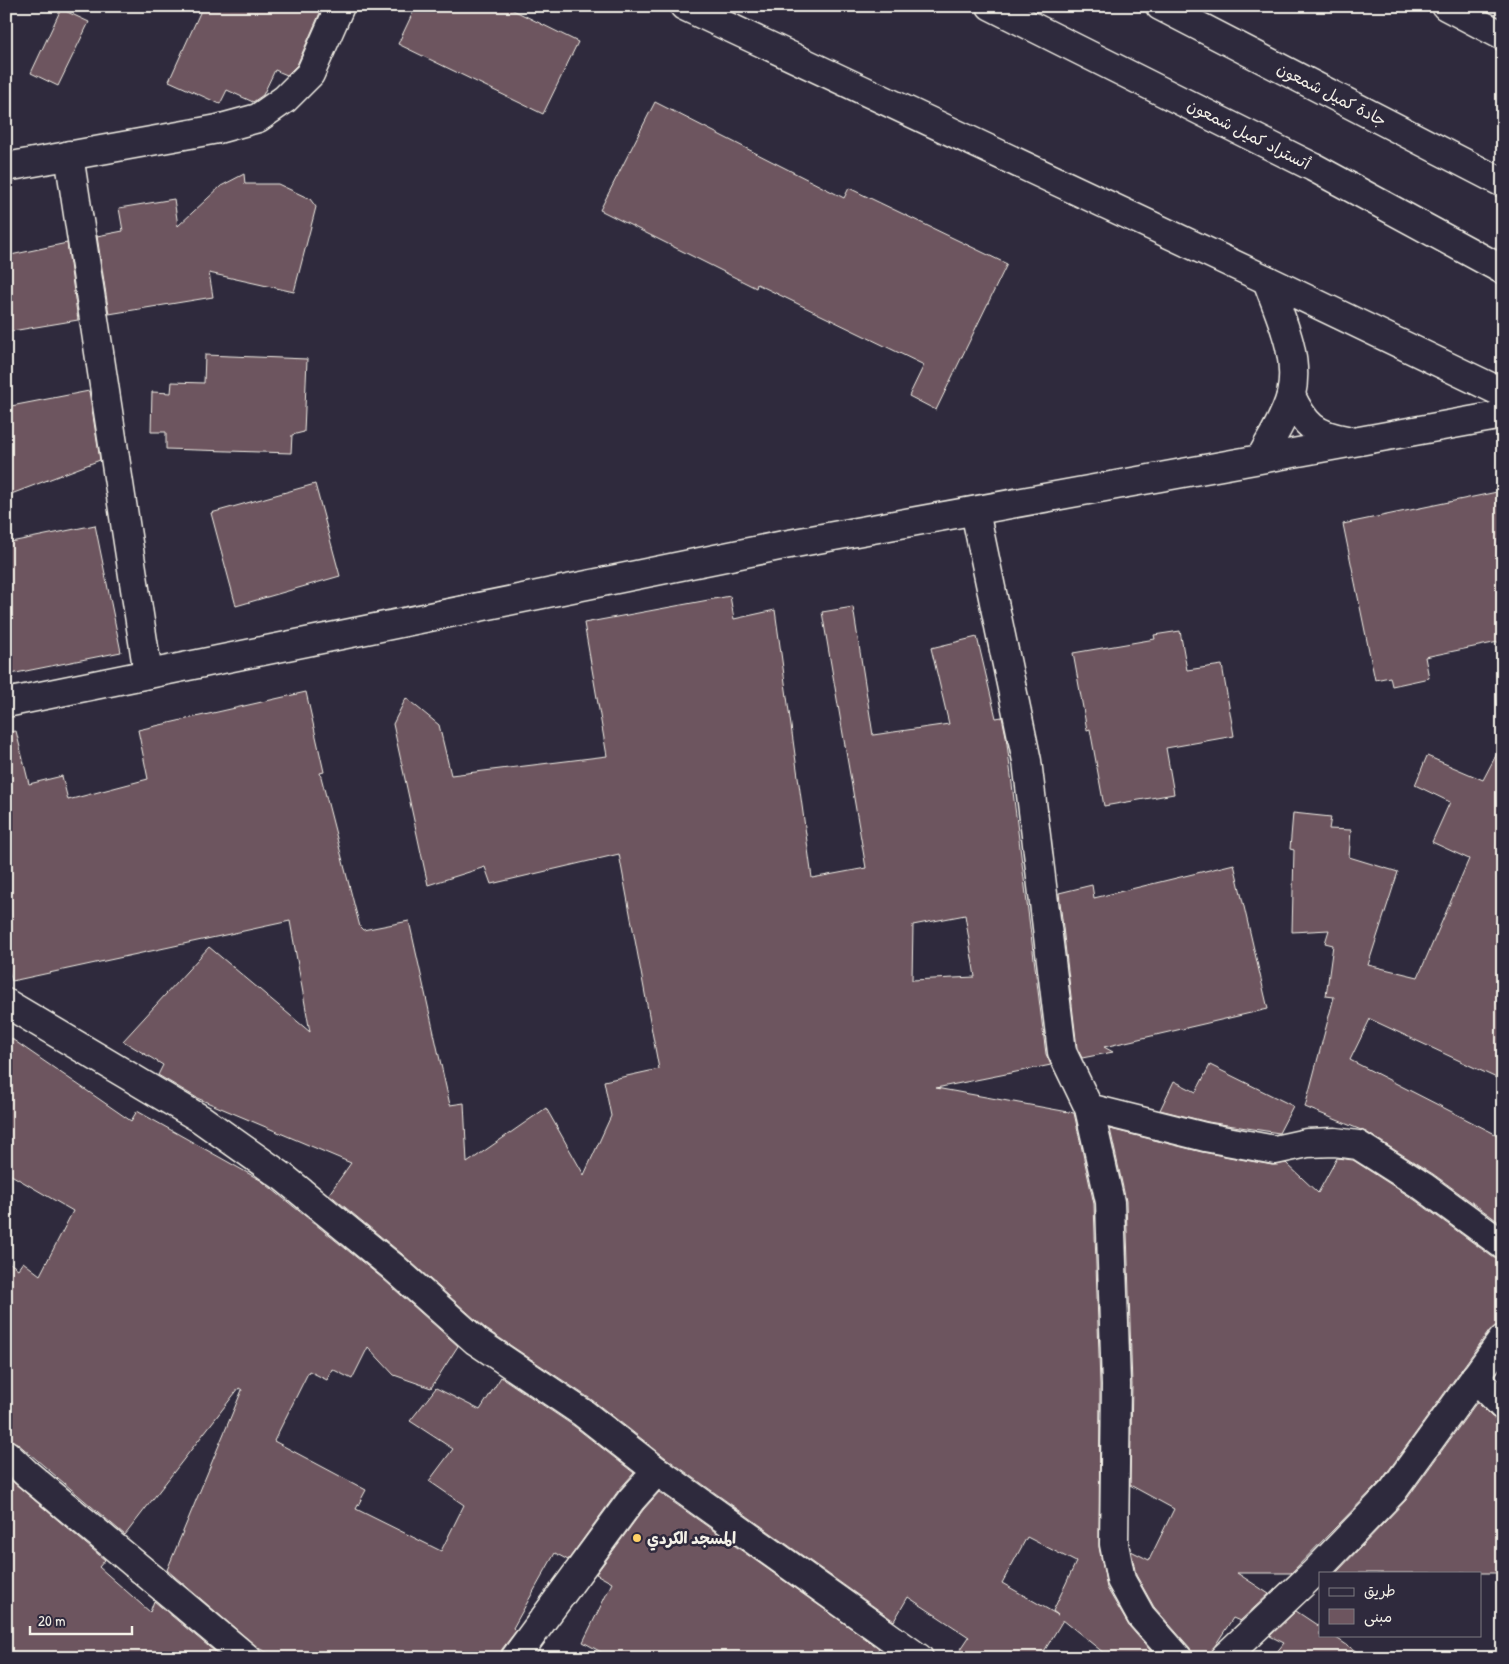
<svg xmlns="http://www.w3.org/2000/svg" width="1509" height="1664" viewBox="0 0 1509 1664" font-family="'Patrick Hand','Playpen Sans Arabic',sans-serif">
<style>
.building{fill:#6d555f;stroke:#f4f1e8;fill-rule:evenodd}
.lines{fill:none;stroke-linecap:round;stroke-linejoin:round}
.street-casing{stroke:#f4f1e8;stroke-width:31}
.secondary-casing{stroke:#f4f1e8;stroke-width:31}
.highway-casing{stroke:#f4f1e8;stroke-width:31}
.street{stroke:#2f2a3d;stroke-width:28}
.secondary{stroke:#2f2a3d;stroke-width:28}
.highway{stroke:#2f2a3d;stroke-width:28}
.poi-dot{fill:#ffd166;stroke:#2f2a3d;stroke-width:2}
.labels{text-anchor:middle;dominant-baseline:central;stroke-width:5;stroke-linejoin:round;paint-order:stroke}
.street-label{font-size:16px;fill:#f4f1e8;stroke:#2f2a3d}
.poi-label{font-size:16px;font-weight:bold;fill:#f4f1e8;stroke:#2f2a3d;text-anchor:start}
</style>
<rect width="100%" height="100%" fill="#2f2a3d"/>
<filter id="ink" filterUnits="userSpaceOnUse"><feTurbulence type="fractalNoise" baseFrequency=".02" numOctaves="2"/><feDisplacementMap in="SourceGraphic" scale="10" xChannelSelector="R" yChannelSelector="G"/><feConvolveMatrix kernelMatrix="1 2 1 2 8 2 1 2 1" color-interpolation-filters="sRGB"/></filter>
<g filter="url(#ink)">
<g class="building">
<polygon points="203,6 323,6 297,65 287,75 275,70 263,95 253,102 227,90 220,104 169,81"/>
<polygon points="416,6 505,6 578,42 543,114 398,44"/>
<polygon points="61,9 89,22 58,86 31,73"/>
<polygon points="655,102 844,198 849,188 1007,264 936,410 909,396 924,365 757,284 756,288 600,210"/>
<polygon points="244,174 245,184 278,184 310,199 316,207 294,292 209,273 213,297 109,314 97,236 123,231 119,208 174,199 178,226 221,186"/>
<polygon points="67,243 78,320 6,332 6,256"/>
<polygon points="205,355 307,359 304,432 292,435 291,453 166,449 166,432 151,432 152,392 171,393 172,382 204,383"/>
<polygon points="89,391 100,460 6,496 6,407"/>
<polygon points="315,484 340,576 236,606 211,513"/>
<polygon points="1497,492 1503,518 1503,641 1425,657 1429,678 1392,686 1390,677 1375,680 1343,524"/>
<polygon points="95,525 121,652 6,675 6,543"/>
<path d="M730 596 734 619 775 610 812 878 866 868 822 612 853 607 873 735 949 724 931 648 977 637 996 718 1002 717 1006 736 1046 1054 1051 1065 936 1088 1074 1113 1094 1204 1100 1385 1099 1547 1107 1588 1129 1626 1157 1658H1110L1063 1620 1040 1658H955L969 1637 908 1597 894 1621 666 1458 592 1400 486 1329 402 1254 329 1194 351 1163 197 1098 158 1075 163 1065 123 1041 209 947 310 1032 290 921 12 981 6 961V732L16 731 29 784 62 776 68 800 148 779 138 730 306 692 324 772 320 773 360 927 363 930 409 921 450 1105 464 1103 467 1163 546 1108 584 1175 611 1116 604 1081 659 1069 619 854 491 884 485 867 428 885 393 724 406 698 439 725 451 775 607 756 584 623ZM965 915 975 977 912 980 913 925ZM1027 1537 1076 1562 1053 1611 1058 1615 1002 1583Z"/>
<polygon points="1180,631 1187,670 1222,665 1234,736 1166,748 1174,794 1104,806 1090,729 1087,730 1073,653 1155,639 1154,635"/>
<polygon points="1503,742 1503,1081 1370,1019 1350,1060 1503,1138 1503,1225 1433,1174 1366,1132 1305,1107 1334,997 1326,996 1333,945 1325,943 1329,930 1292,932 1294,850 1290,849 1293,813 1331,817 1329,829 1351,830 1349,857 1398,872 1368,965 1418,977 1469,859 1432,842 1450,802 1415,785 1427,756 1483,780"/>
<polygon points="1234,864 1268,1009 1104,1047 1113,1052 1082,1058 1077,1048 1059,893 1092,885 1094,898"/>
<polygon points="6,1035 131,1121 137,1111 262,1181 382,1278 458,1346 431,1388 394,1375 368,1347 352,1379 332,1369 327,1380 309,1371 274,1441 366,1490 356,1509 441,1551 464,1505 429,1481 453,1449 410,1421 436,1388 480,1410 501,1377 574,1426 634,1473 618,1491 568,1560 555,1553 513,1628 516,1631 502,1649 499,1658 278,1658 258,1648 167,1570 242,1390 239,1388 125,1535 17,1443 6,1439 6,1260 18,1269 23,1262 40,1275 73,1211 6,1172"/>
<polygon points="1210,1065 1293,1106 1279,1133 1208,1122 1160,1110 1174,1081 1196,1092"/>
<polygon points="1110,1129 1202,1152 1272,1165 1286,1163 1318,1193 1337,1158 1353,1160 1415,1200 1494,1258 1503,1260 1503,1324 1490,1330 1381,1481 1291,1573 1237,1573 1269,1594 1240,1621 1233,1618 1207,1658 1193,1658 1190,1648 1154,1607 1136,1575 1131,1551 1149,1560 1174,1509 1130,1485 1132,1385 1126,1201"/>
<polygon points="1477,1402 1492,1417 1503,1421 1503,1573 1336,1573 1406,1500"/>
<polygon points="6,1476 105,1560 99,1567 150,1612 154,1601 220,1656 219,1658 6,1658"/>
<polygon points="659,1492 879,1648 873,1658 612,1658 583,1642 612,1583 596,1574 643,1510"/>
<polygon points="1296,1611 1320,1627 1320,1635 1332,1635 1366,1658 1272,1658 1284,1643 1270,1636"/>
</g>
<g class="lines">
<g class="street-casing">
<g id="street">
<polyline points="69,155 148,674"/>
<polyline points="6,167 218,129 258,118 285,99 310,74 340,6"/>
<path d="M1291 396C1305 425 1315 435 1347 440"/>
<path d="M1261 458C1271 438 1286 417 1291 395 1300 355 1280 317 1267 280"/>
<polyline points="975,511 1027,761 1062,1052 1089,1108 1110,1202 1116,1385 1114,1544 1121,1580 1141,1616 1178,1658"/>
<polyline points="6,703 784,545 1503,415"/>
<polyline points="6,1003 201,1119 283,1177 392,1266 476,1341 583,1413 657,1471 919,1658"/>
<polyline points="1089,1108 1205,1137 1275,1150 1307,1143 1335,1142 1358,1145 1424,1187 1503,1245"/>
<polyline points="1475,1377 1503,1406"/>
<polyline points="6,1454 26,1473 247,1658"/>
<polyline points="515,1658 631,1500 657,1471"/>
<polyline points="1224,1658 1315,1572 1393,1491 1503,1339"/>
</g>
</g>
<g class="secondary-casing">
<g id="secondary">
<polyline points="684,6 1267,280 1503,393"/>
<polyline points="1446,6 1503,36"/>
</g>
</g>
<g class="highway-casing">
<g id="highway">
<polyline points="991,6 1313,167 1503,270"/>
<polyline points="1160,6 1503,183"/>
</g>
</g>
<use href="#street" class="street"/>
<use href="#secondary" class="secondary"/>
<use href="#highway" class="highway"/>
</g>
</g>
<circle class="poi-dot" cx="637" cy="1538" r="5"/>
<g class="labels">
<g class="street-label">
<text transform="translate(1332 94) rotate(27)">جادة كميل شمعون</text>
<text transform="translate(1249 134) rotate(27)">أتستراد كميل شمعون</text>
</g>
<g class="poi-label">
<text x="647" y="1538">المسجد الكردي</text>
</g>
</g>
<rect width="1509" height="1664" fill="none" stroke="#2f2a3d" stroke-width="25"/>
<rect x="12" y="12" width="1484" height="1639" fill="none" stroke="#f4f1e8" stroke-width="2" filter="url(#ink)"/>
<rect x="1319" y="1572" width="162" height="65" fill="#2f2a3d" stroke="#7e7a81"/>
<rect x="1329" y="1588" width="25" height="8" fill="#2f2a3d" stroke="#7e7a81"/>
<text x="1364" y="1596" font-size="15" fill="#f4f1e8">طريق</text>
<rect x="1329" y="1609" width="25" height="15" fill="#6d555f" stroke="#7e7a81"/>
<text x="1364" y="1622" font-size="15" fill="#f4f1e8">مبنى</text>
<path d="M30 1626v8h102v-8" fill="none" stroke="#f4f1e8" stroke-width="2.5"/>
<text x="38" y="1626" font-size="15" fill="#f4f1e8" stroke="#2f2a3d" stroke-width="4" paint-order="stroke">20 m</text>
</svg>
